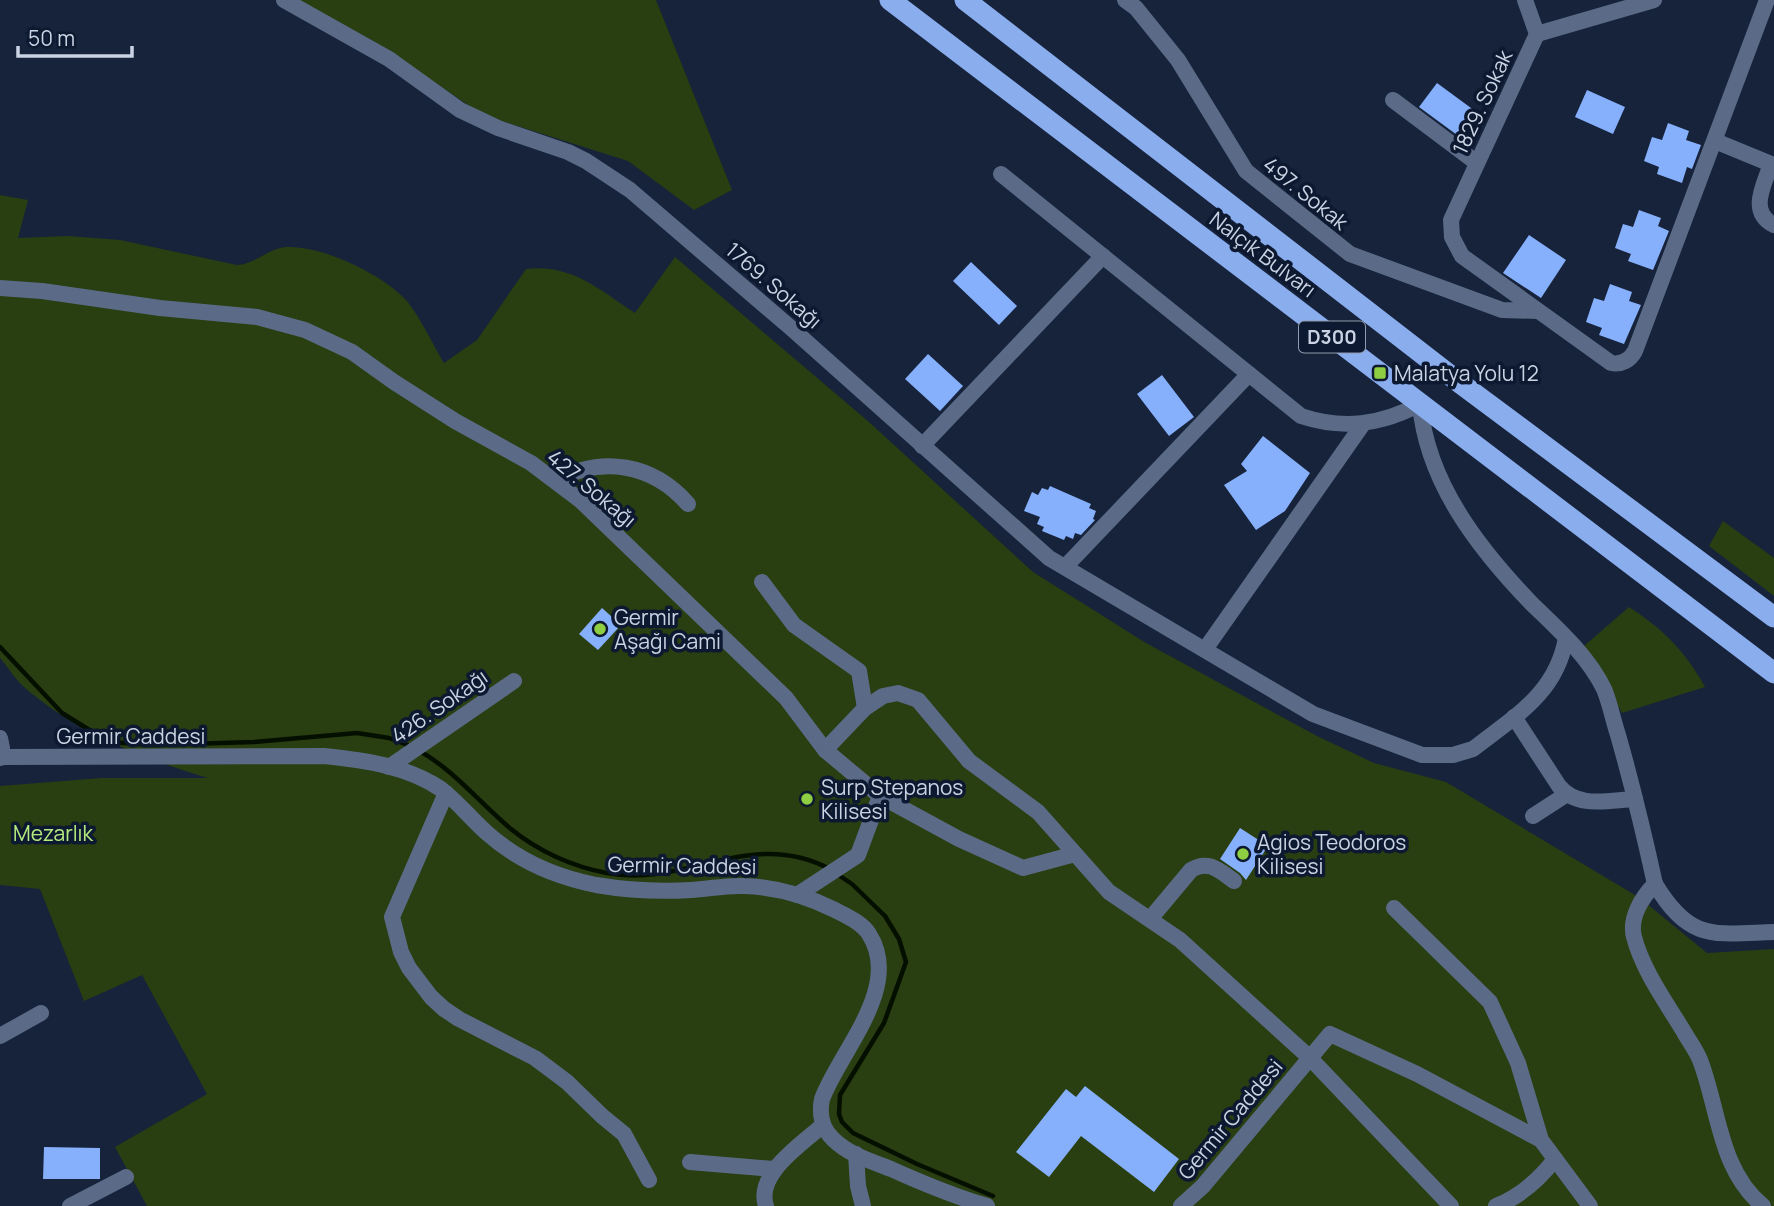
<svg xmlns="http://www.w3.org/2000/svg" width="1774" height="1206" viewBox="0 0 1774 1206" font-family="Manrope,sans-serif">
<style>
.green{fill:#293e11}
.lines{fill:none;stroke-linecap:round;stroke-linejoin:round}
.stream{stroke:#050f00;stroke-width:4.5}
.building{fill:#86b0fc}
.street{stroke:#5b6b87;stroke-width:16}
.highway{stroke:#8aadee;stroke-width:21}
.poi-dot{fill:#8ece43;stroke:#0d1930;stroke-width:2.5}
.labels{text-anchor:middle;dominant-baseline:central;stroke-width:7;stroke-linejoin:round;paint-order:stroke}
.shield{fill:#0d1930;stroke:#919bad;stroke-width:2}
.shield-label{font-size:19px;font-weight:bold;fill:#cad3e3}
.street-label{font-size:21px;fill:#cad3e3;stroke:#0d1930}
.poi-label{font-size:21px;fill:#cad3e3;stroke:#0d1930;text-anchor:start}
.park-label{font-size:21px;fill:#b4ea7e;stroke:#0d1930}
</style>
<rect width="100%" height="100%" fill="#16233b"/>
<g class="green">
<polygon points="287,0 656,0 732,190 694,210 628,161 483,115 370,39"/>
<path d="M0 195 28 200 18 238 68 236 120 240 237 265C256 264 268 248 287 247 321 245 381 274 404 298 418 312 433 345 444 363L477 340 526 269C572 264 598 289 635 313L675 257 869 422 1033 572 1146 643 1317 736 1374 763 1446 782 1640 898 1707 953 1774 949V1206H147L115 1147 207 1094 142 975 84 1001 40 889 0 885V786L102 778H208C144 759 75 732 24 687 15 679 8 667 0 658Z"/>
<polygon points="1723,521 1774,558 1774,596 1709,546"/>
<path d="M1629 607C1662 628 1686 652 1705 687L1622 713 1584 646Z"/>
</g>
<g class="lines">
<g class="stream">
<polyline points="0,647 62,713 109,742 153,745 254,742 357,733 389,738 410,746"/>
<path d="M418 750C454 770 480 803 511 829 538 851 573 867 607 873 686 888 750 827 830 869"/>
<polyline points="837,874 852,884 885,916 899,939 906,962 884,1023 840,1095 839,1114 842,1122 853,1133 917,1164 993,1196"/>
</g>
</g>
<g class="building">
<polygon points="1437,83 1486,119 1472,146 1419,107"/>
<polygon points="1587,90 1625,107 1613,134 1575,117"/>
<polygon points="1668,123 1689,131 1686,140 1701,145 1692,169 1687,167 1682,183 1657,174 1659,167 1644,161 1652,137 1662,140"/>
<polygon points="1639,210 1661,218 1658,226 1669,231 1653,270 1628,261 1631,254 1615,248 1623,224 1633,227"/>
<polygon points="1529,235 1566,260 1541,298 1503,273"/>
<polygon points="971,262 1017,306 999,325 953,281"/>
<polygon points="1610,284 1632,292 1629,301 1641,305 1624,344 1599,335 1602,328 1586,322 1594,298 1604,301"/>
<polygon points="928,354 963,386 940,411 905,379"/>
<polygon points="1162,375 1194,417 1169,436 1137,394"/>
<polygon points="1263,436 1310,473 1285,511 1256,530 1224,485 1247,471 1241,464"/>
<polygon points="1050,486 1091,504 1089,508 1096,511 1093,519 1095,520 1081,535 1075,533 1073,539 1066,536 1064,540 1042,531 1044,527 1037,524 1040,517 1024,511 1032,492 1038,495 1042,488 1048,490"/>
<polygon points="602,608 621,625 598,650 579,634"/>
<polygon points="1240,828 1268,846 1246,880 1240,873 1220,859"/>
<polygon points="1085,1086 1179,1159 1154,1192 1081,1136 1049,1177 1016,1152 1066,1089 1076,1097"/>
<polygon points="44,1147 100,1148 100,1179 43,1179"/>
</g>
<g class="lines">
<g class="street">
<path d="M284 0 389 59 460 110 498 128 568 152 586 161 630 190 791 328 1049 558 1313 714 1422 755H1453L1473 749C1515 716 1556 694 1566 638"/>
<polyline points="1125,0 1136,8 1178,60 1246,171 1350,254 1502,310 1538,311"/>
<path d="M1525 0 1537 34 1451 220 1452 237 1462 256 1611 363C1622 365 1630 360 1635 351L1767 0"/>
<polyline points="1537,34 1654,0"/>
<polyline points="1393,100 1477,163"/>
<path d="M1715 141 1771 164C1764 185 1748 212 1774 225"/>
<path d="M1001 174 1301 416C1343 430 1381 425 1420 404 1427 483 1479 549 1532 604 1558 629 1588 656 1604 689 1610 703 1613 720 1618 735 1632 784 1644 834 1655 884 1642 897 1629 918 1634 937 1643 971 1666 1002 1684 1032 1689 1041 1696 1050 1700 1060 1719 1109 1719 1170 1763 1206"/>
<polyline points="0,288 42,291 160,308 257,317 305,330 352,352 394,382 455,421 531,463 580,500 786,698 825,750 880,796 959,839 1023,868 1075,854"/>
<polyline points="922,446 1103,256"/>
<path d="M556 481C602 455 653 464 688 504"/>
<polyline points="1065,567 1249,374"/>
<polyline points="762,582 794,625 859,671 865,708"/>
<polyline points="1206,648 1363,424"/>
<path d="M1514 717 1559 786C1577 809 1609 800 1635 799"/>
<polyline points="0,738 2,748 0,758"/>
<polyline points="825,750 865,708 883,696 898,693 918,700 969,761 1038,812 1109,892 1180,940 1309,1057 1451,1206"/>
<path d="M1 757 324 756C364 760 407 766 441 789 458 802 471 819 487 833 517 860 556 877 596 885 626 890 660 892 691 890 709 889 726 885 744 886 775 887 807 896 835 910 847 916 862 923 869 934 903 987 840 1051 822 1099 819 1114 822 1129 833 1139 849 1155 871 1161 891 1169 922 1183 953 1196 987 1206"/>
<polyline points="389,767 514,681"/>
<polyline points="446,793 392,917 401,952 409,968 431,997 444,1009 459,1019 535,1058 567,1082 602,1116 624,1134 649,1180"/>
<polyline points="1533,816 1567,794"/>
<path d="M1655 884C1690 942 1713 934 1774 932"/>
<polyline points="797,895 858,855 880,796"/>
<polyline points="1394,908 1490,1002 1518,1063 1541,1140 1590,1206"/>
<path d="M1150 919 1191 870C1208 859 1220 871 1234 881"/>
<polyline points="0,1036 41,1013"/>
<polyline points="856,1154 858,1186 863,1206"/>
<polyline points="690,1162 774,1169"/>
<polyline points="70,1206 126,1177"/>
<path d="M766 1206C755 1174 802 1144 823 1125"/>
<polyline points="1181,1206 1203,1186 1330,1034 1417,1074 1541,1140"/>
<path d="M1496 1206C1521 1196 1539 1180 1555 1159"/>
</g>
<g class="highway">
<polyline points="890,0 1774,673"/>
<polyline points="965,0 1460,383 1774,617"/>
</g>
</g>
<g class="poi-dot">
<rect x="1373" y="366" width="14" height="14" rx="3.5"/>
<circle cx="600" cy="629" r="7"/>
<circle cx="807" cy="799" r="7"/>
<circle cx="1243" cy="854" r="7"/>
</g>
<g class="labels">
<rect class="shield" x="1299" y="321.5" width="66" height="31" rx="5"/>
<g class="shield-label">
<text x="1332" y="337">D300</text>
</g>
<g class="street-label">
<text transform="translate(1482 102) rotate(-65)">1829. Sokak</text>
<text transform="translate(1306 193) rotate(39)">497. Sokak</text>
<text transform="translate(1263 254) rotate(37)">Nalçık Bulvarı</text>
<text transform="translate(774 285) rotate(41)">1769. Sokağı</text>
<text transform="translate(592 488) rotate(40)">427. Sokağı</text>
<text transform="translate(439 706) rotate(-35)">426. Sokağı</text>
<text x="131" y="736">Germir Caddesi</text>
<text transform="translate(682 865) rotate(1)">Germir Caddesi</text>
<text transform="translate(1230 1119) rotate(-50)">Germir Caddesi</text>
</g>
<g class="poi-label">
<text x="1394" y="373">Malatya Yolu 12</text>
<text x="614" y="617">Germir<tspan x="614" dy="24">Aşağı Cami</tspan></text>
<text x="821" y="787">Surp Stepanos<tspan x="821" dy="24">Kilisesi</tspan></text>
<text x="1257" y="842">Agios Teodoros<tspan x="1257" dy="24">Kilisesi</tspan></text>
</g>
<g class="park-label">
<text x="53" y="833">Mezarlık</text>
</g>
</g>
<path d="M18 46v10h114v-10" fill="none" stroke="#cad3e3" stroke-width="3.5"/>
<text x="28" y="46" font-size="21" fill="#cad3e3" stroke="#0d1930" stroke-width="5" paint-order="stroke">50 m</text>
</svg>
